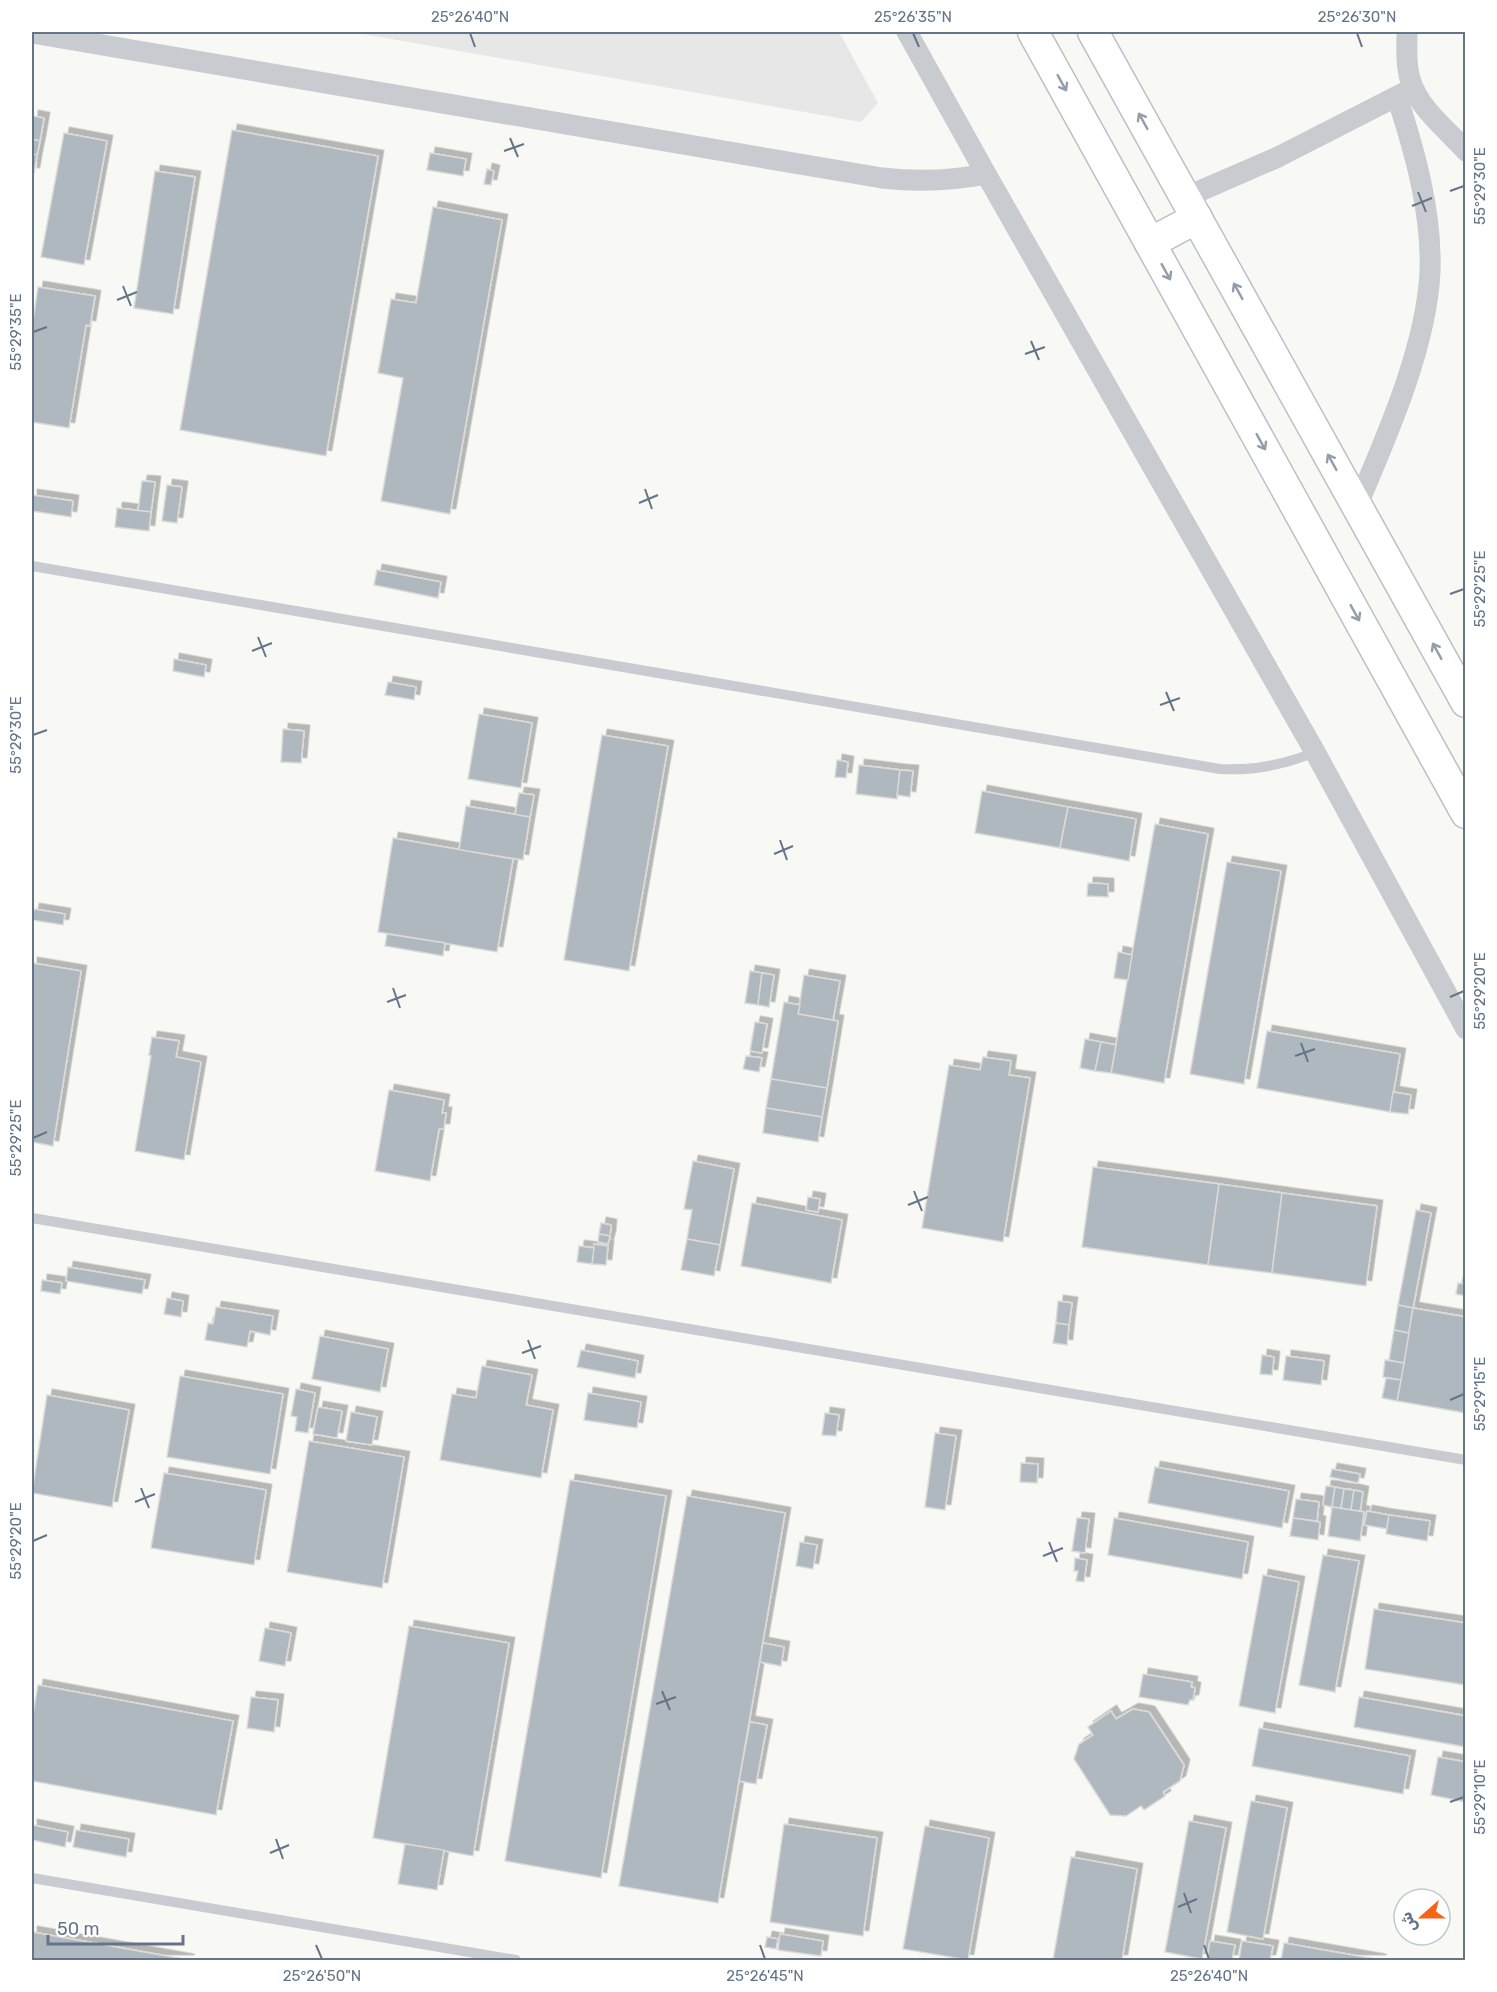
<svg xmlns="http://www.w3.org/2000/svg" width="1497" height="1992" viewBox="0 0 1497 1992" font-family="Rubik,Vazirmatn,sans-serif">
<style>
.built{fill:#e6e7e6}
.building{fill:#b0b8bf;stroke:#dadad7;stroke-width:1.5;filter:url(#shadow)}
.lines{fill:none;stroke-linecap:round;stroke-linejoin:round}
.secondary-casing{stroke:#bcc0c6;stroke-width:33}
.lane{stroke:#c8cbcf;stroke-width:10}
.street{stroke:#c8cbcf;stroke-width:21}
.secondary{stroke:#fff;stroke-width:30}
.oneway{stroke:#929eac}
.ticks{fill:none;stroke:#647589;stroke-width:2}
.neatline{fill:none;stroke:#647589;stroke-width:2}
.ticks-label{font-size:15px;text-anchor:middle;fill:#647589}
</style>
<defs>
<filter id="shadow"><feDropShadow dx="5.5" dy="-5.5" stdDeviation="0" flood-color="#0004"/></filter>
</defs>
<rect width="100%" height="100%" fill="#f8f8f5"/>
<polygon class="built" points="352,32 839,32 878,103 861,122"/>
<g class="building">
<polygon points="33,116 44,118 40,141 32,139"/>
<polygon points="232,130 378,156 326,456 180,430"/>
<polygon points="64,133 107,141 84,265 41,257"/>
<polygon points="32,139 40,141 37,155 32,154"/>
<polygon points="430,153 466,159 463,176 427,170"/>
<polygon points="32,154 37,155 34,173 32,173"/>
<polygon points="487,169 494,171 491,185 484,184"/>
<polygon points="155,171 195,177 173,314 134,308"/>
<polygon points="433,207 502,220 450,514 381,501 403,378 378,373 391,299 416,303"/>
<polygon points="38,287 95,296 90,326 86,325 69,428 32,422 32,328"/>
<polygon points="142,481 155,482 151,512 138,511"/>
<polygon points="167,485 182,487 177,523 162,521"/>
<polygon points="32,495 73,501 71,517 32,511"/>
<polygon points="117,508 151,512 149,531 115,527"/>
<polygon points="377,570 441,582 438,598 374,585"/>
<polygon points="174,659 206,665 204,677 173,671"/>
<polygon points="388,682 416,687 414,700 385,695"/>
<polygon points="479,714 532,723 521,788 468,779"/>
<polygon points="283,729 304,731 301,763 281,762"/>
<polygon points="602,735 668,746 629,971 564,960"/>
<polygon points="837,760 848,762 846,778 835,777"/>
<polygon points="859,765 900,770 897,799 856,794"/>
<polygon points="900,770 913,771 910,797 897,795"/>
<polygon points="982,791 1068,807 1060,848 975,833"/>
<polygon points="519,793 534,795 530,817 515,815"/>
<polygon points="466,806 530,817 523,860 459,850"/>
<polygon points="1068,807 1136,819 1129,861 1060,848"/>
<polygon points="1155,824 1208,834 1164,1083 1111,1073"/>
<polygon points="393,838 513,859 497,952 378,932"/>
<polygon points="1227,862 1281,871 1244,1084 1190,1074"/>
<polygon points="1088,883 1108,884 1108,897 1087,896"/>
<polygon points="34,909 65,914 63,925 32,920"/>
<polygon points="387,934 445,943 443,956 385,946"/>
<polygon points="1118,952 1132,955 1128,980 1114,978"/>
<polygon points="32,963 81,971 53,1146 32,1142"/>
<polygon points="750,971 762,973 758,1005 745,1003"/>
<polygon points="762,973 774,975 769,1007 758,1005"/>
<polygon points="804,975 840,981 833,1020 798,1014"/>
<polygon points="784,1002 800,1005 798,1014 838,1021 827,1088 771,1079"/>
<polygon points="755,1022 767,1024 762,1053 750,1051"/>
<polygon points="1267,1031 1400,1054 1390,1112 1257,1088"/>
<polygon points="152,1037 179,1041 176,1057 201,1062 184,1160 135,1151 151,1056 149,1055"/>
<polygon points="1085,1039 1101,1042 1095,1071 1080,1068"/>
<polygon points="1101,1042 1116,1045 1111,1073 1095,1071"/>
<polygon points="746,1056 762,1058 759,1072 743,1069"/>
<polygon points="983,1057 1011,1061 1009,1075 1030,1078 1003,1242 922,1228 949,1065 980,1070"/>
<polygon points="771,1079 827,1088 822,1117 766,1108"/>
<polygon points="389,1090 444,1100 442,1113 446,1113 444,1129 439,1129 430,1181 375,1171"/>
<polygon points="1393,1092 1411,1095 1408,1114 1390,1112"/>
<polygon points="766,1108 822,1117 818,1142 763,1133"/>
<polygon points="693,1161 734,1169 720,1245 687,1239 692,1210 684,1209"/>
<polygon points="1093,1167 1219,1184 1208,1265 1082,1247"/>
<polygon points="1219,1184 1282,1193 1272,1273 1208,1265"/>
<polygon points="1282,1193 1377,1206 1366,1286 1272,1273"/>
<polygon points="808,1197 820,1199 818,1212 806,1210"/>
<polygon points="752,1203 842,1220 831,1283 741,1266"/>
<polygon points="1416,1210 1431,1213 1413,1308 1398,1305"/>
<polygon points="601,1223 611,1225 610,1236 599,1234"/>
<polygon points="599,1234 610,1236 608,1244 598,1242"/>
<polygon points="687,1239 720,1245 714,1276 681,1270"/>
<polygon points="594,1244 608,1246 606,1265 592,1264"/>
<polygon points="579,1246 594,1248 592,1264 577,1262"/>
<polygon points="68,1267 145,1280 142,1294 66,1281"/>
<polygon points="42,1280 62,1283 60,1294 41,1291"/>
<polygon points="1458,1283 1466,1284 1466,1296 1456,1294"/>
<polygon points="167,1298 183,1301 181,1317 164,1314"/>
<polygon points="1058,1301 1072,1303 1069,1325 1056,1323"/>
<polygon points="1398,1305 1413,1308 1409,1333 1394,1330"/>
<polygon points="216,1307 273,1316 270,1335 250,1331 247,1347 205,1340 208,1323 213,1324"/>
<polygon points="1413,1308 1466,1317 1466,1413 1397,1401"/>
<polygon points="1056,1323 1069,1325 1067,1345 1053,1343"/>
<polygon points="1394,1330 1409,1333 1404,1363 1389,1360"/>
<polygon points="320,1336 388,1349 380,1392 312,1379"/>
<polygon points="581,1350 638,1361 635,1378 577,1367"/>
<polygon points="1262,1355 1274,1357 1272,1375 1260,1374"/>
<polygon points="1286,1356 1324,1361 1321,1385 1283,1380"/>
<polygon points="1385,1360 1404,1363 1401,1380 1383,1377"/>
<polygon points="482,1366 532,1375 526,1405 553,1410 541,1478 440,1460 452,1394 476,1398"/>
<polygon points="180,1376 283,1394 270,1474 167,1457"/>
<polygon points="1386,1378 1401,1380 1397,1401 1382,1398"/>
<polygon points="296,1389 315,1393 308,1433 295,1431 297,1417 291,1416"/>
<polygon points="588,1393 641,1402 637,1428 584,1420"/>
<polygon points="47,1395 129,1410 112,1507 32,1493"/>
<polygon points="318,1407 342,1411 337,1438 313,1434"/>
<polygon points="351,1412 377,1417 372,1445 346,1441"/>
<polygon points="825,1413 839,1415 836,1436 822,1435"/>
<polygon points="935,1433 956,1436 945,1510 925,1507"/>
<polygon points="309,1441 404,1457 382,1588 287,1572"/>
<polygon points="1021,1463 1038,1464 1037,1483 1020,1482"/>
<polygon points="1155,1467 1289,1491 1282,1528 1148,1503"/>
<polygon points="1332,1469 1360,1474 1358,1483 1330,1477"/>
<polygon points="164,1473 266,1490 254,1565 151,1548"/>
<polygon points="570,1480 666,1496 601,1878 505,1861"/>
<polygon points="1326,1486 1335,1487 1332,1507 1323,1505"/>
<polygon points="1335,1487 1344,1489 1341,1508 1332,1507"/>
<polygon points="1344,1489 1354,1490 1351,1510 1341,1508"/>
<polygon points="1354,1490 1363,1492 1360,1511 1351,1510"/>
<polygon points="687,1496 785,1513 718,1903 619,1886"/>
<polygon points="1296,1499 1319,1502 1317,1521 1293,1518"/>
<polygon points="1332,1507 1364,1512 1360,1541 1328,1536"/>
<polygon points="1367,1511 1389,1515 1387,1529 1364,1525"/>
<polygon points="1389,1515 1430,1521 1427,1541 1386,1534"/>
<polygon points="1077,1518 1089,1519 1085,1553 1072,1551"/>
<polygon points="1114,1518 1248,1542 1242,1579 1108,1555"/>
<polygon points="1293,1518 1320,1522 1318,1540 1290,1536"/>
<polygon points="800,1542 817,1545 813,1569 796,1566"/>
<polygon points="1323,1555 1359,1561 1335,1692 1299,1685"/>
<polygon points="1075,1558 1087,1560 1084,1582 1076,1581 1078,1571 1074,1571"/>
<polygon points="1263,1575 1299,1582 1275,1713 1239,1706"/>
<polygon points="1374,1609 1466,1623 1466,1685 1365,1669"/>
<polygon points="409,1626 509,1643 473,1856 373,1838"/>
<polygon points="265,1628 291,1633 285,1666 259,1661"/>
<polygon points="763,1643 784,1647 781,1666 760,1662"/>
<polygon points="1143,1674 1192,1682 1191,1687 1195,1688 1193,1700 1190,1700 1188,1705 1139,1697"/>
<polygon points="38,1685 233,1721 216,1815 32,1781 32,1720"/>
<polygon points="251,1697 278,1700 274,1732 247,1728"/>
<polygon points="1359,1697 1466,1716 1466,1747 1354,1727"/>
<polygon points="1133,1709 1149,1712 1184,1765 1180,1781 1163,1792 1165,1796 1144,1810 1141,1806 1126,1816 1110,1815 1074,1759 1079,1744 1093,1735 1088,1727 1111,1711 1116,1719"/>
<polygon points="750,1722 767,1725 756,1784 739,1781"/>
<polygon points="1259,1728 1410,1756 1403,1794 1252,1766"/>
<polygon points="1438,1757 1466,1762 1466,1802 1431,1795"/>
<polygon points="1251,1801 1287,1808 1263,1939 1227,1932"/>
<polygon points="1189,1821 1226,1828 1202,1959 1165,1952"/>
<polygon points="784,1824 877,1838 863,1936 770,1922"/>
<polygon points="32,1825 68,1832 65,1847 32,1840"/>
<polygon points="925,1826 989,1838 968,1960 903,1949"/>
<polygon points="76,1830 129,1839 126,1857 73,1847"/>
<polygon points="405,1844 444,1850 437,1890 398,1884"/>
<polygon points="1071,1857 1137,1869 1122,1960 1053,1960"/>
<polygon points="32,1932 189,1960 32,1960"/>
<polygon points="780,1934 823,1941 821,1956 778,1950"/>
<polygon points="767,1937 778,1939 776,1949 765,1947"/>
<polygon points="1210,1941 1235,1945 1232,1960 1207,1960"/>
<polygon points="1242,1941 1273,1946 1270,1960 1239,1960"/>
<polygon points="1284,1943 1381,1960 1281,1960"/>
</g>
<g class="lines">
<g class="secondary-casing">
<g id="secondary">
<polyline points="1033,32 1466,813"/>
<polyline points="1093,32 1466,702"/>
<polyline points="1150,243 1197,218"/>
</g>
</g>
<g class="lane">
<path d="M32 566 1220 769C1254 771 1284 765 1315 752"/>
<polyline points="32,1218 1466,1460"/>
<polyline points="32,1878 516,1960"/>
</g>
<g class="street">
<polyline points="907,32 986,174 1315,752 1466,1029"/>
<path d="M1407 32C1407 44 1406 57 1408 69 1412 104 1444 126 1466 151"/>
<path d="M32 33 882 178C917 182 951 181 986 174"/>
<polyline points="1186,197 1278,157 1413,88"/>
<path d="M1357 506C1386 438 1427 346 1430 271 1432 213 1415 152 1397 97"/>
</g>
<use href="#secondary" class="secondary"/>
</g>
<defs><path id="oneway-shaft" d="M-6 0H5M1.5-3L5.5 0L1.5 3" fill="none" stroke-width="1.6" stroke-linecap="round" stroke-linejoin="round" transform="scale(1.5)"/></defs>
<g class="oneway">
<use href="#oneway-shaft" transform="translate(1062 83) rotate(61)"/>
<use href="#oneway-shaft" transform="translate(1143 121) rotate(-119)"/>
<use href="#oneway-shaft" transform="translate(1166 272) rotate(61)"/>
<use href="#oneway-shaft" transform="translate(1238 291) rotate(-119)"/>
<use href="#oneway-shaft" transform="translate(1261 442) rotate(61)"/>
<use href="#oneway-shaft" transform="translate(1332 462) rotate(-119)"/>
<use href="#oneway-shaft" transform="translate(1355 613) rotate(61)"/>
<use href="#oneway-shaft" transform="translate(1437 651) rotate(-119)"/>
</g>
<path class="ticks" d="M470 33 475 47M913 33 919 47M1357 33 1362 47M510 138 518 157M504 151 524 144M1450 191 1464 186M1418 192 1426 212M1412 206 1432 198M123 286 131 306M117 300 137 292M33 332 47 327M1031 341 1039 360M1025 354 1045 347M645 489 652 509M639 503 658 495M1450 594 1464 589M258 637 266 657M252 651 272 643M1166 692 1174 711M1160 705 1180 698M33 735 47 730M780 840 787 860M774 854 793 846M393 988 400 1008M1450 997 1464 991M387 1002 406 995M1301 1043 1308 1062M1295 1056 1315 1049M33 1138 47 1132M914 1191 922 1211M908 1205 928 1197M528 1340 535 1359M522 1353 541 1346M1450 1400 1464 1394M141 1488 149 1508M135 1502 155 1494M33 1541 47 1535M1049 1542 1057 1562M1043 1556 1063 1548M662 1691 670 1710M656 1704 676 1697M1450 1802 1464 1797M276 1839 283 1859M270 1853 289 1845M1184 1893 1191 1913M1178 1907 1197 1899M316 1945 322 1959M760 1945 765 1959M1204 1945 1209 1959"/>
<rect width="1497" height="1992" fill="none" stroke="#ffffff" stroke-width="66"/>
<g transform="translate(1422 1917) rotate(249)"><circle r="28" fill="#ffffff" stroke="#c1c8d0" stroke-width="1.5"/>
<path d="M0-4.5L10 22L0 15L-10 22Z" fill="#f56519"/>
<text y="-9" font-size="16" font-weight="bold" text-anchor="middle" fill="#647589">ش</text>
</g>
<path d="M48 1935v9h135v-9" fill="none" stroke="#647589" stroke-width="3"/>
<text x="57" y="1935" font-size="18" fill="#647589" stroke="#ffffff" stroke-width="4.5" paint-order="stroke">50 m</text>
<rect x="33" y="33" width="1431" height="1926" class="neatline"/>
<g class="ticks-label">
<text x="470" y="22">25°26'40"N</text>
<text x="913" y="22">25°26'35"N</text>
<text x="1357" y="22">25°26'30"N</text>
<text transform="translate(1480 186) rotate(-90)" y="5">55°29'30"E</text>
<text transform="translate(16 332) rotate(-90)" y="5">55°29'35"E</text>
<text transform="translate(1480 589) rotate(-90)" y="5">55°29'25"E</text>
<text transform="translate(16 735) rotate(-90)" y="5">55°29'30"E</text>
<text transform="translate(1480 991) rotate(-90)" y="5">55°29'20"E</text>
<text transform="translate(16 1138) rotate(-90)" y="5">55°29'25"E</text>
<text transform="translate(1480 1394) rotate(-90)" y="5">55°29'15"E</text>
<text transform="translate(16 1541) rotate(-90)" y="5">55°29'20"E</text>
<text transform="translate(1480 1797) rotate(-90)" y="5">55°29'10"E</text>
<text x="322" y="1981">25°26'50"N</text>
<text x="765" y="1981">25°26'45"N</text>
<text x="1209" y="1981">25°26'40"N</text>
</g>
</svg>
